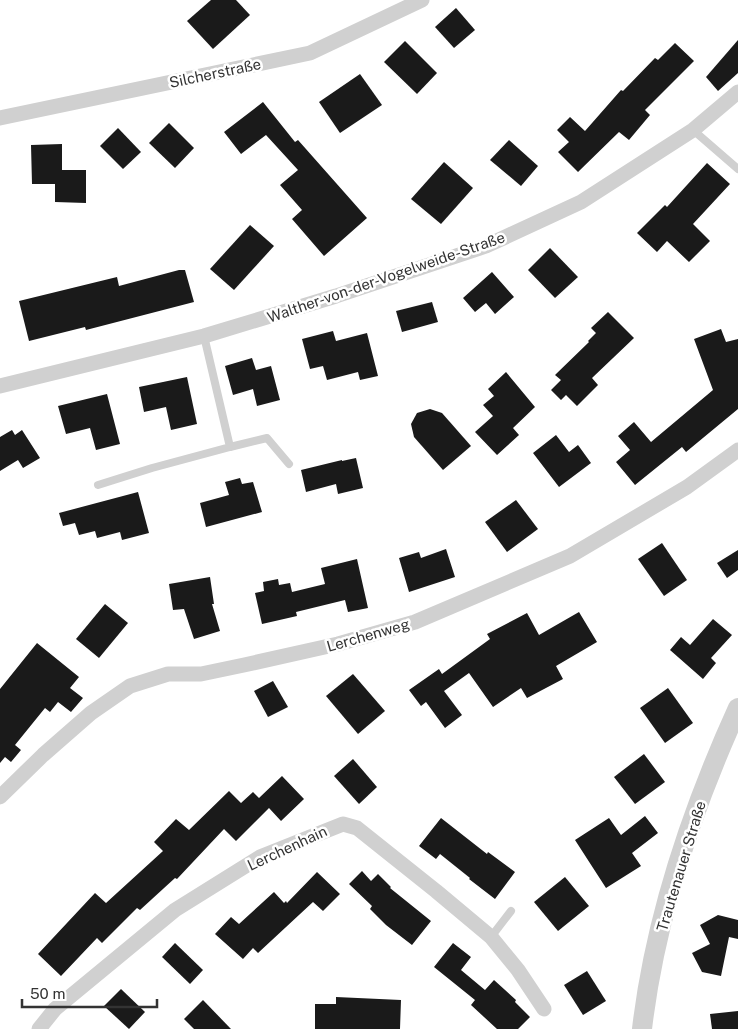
<svg xmlns="http://www.w3.org/2000/svg" width="738" height="1029" viewBox="0 0 738 1029" font-family="'Public Sans',sans-serif">
<style>
.building{fill:#1a1a1a}
.lines{fill:none;stroke-linecap:round;stroke-linejoin:round}
.service{stroke:#d0d0d0;stroke-width:8}
.minor{stroke:#d0d0d0;stroke-width:15}
.tertiary{stroke:#d0d0d0;stroke-width:20}
.labels{text-anchor:middle;dominant-baseline:central;stroke-width:5;stroke-linejoin:round;paint-order:stroke}
.street-label{font-size:15px;fill:#333;stroke:#fff}
</style>
<rect width="100%" height="100%" fill="#fff"/>
<g class="building">
<polygon points="211,0 236,0 250,15 213,49 187,21"/>
<polygon points="456,8 475,30 454,48 435,27"/>
<polygon points="738,40 738,73 718,91 706,77"/>
<polygon points="405,41 437,73 417,94 384,62"/>
<polygon points="675,43 694,61 645,110 650,115 629,140 619,132 578,172 558,152 569,142 557,130 570,117 585,131 621,90 623,91 655,58 658,60"/>
<polygon points="360,74 382,105 340,133 319,102"/>
<polygon points="263,102 295,142 298,140 367,218 324,256 292,219 302,210 280,185 298,170 266,135 241,154 224,132"/>
<polygon points="169,123 194,148 175,168 149,143"/>
<polygon points="118,128 141,152 123,169 100,146"/>
<polygon points="509,140 538,166 521,186 490,160"/>
<polygon points="62,144 62,170 86,170 86,203 55,202 55,184 32,184 31,145"/>
<polygon points="444,162 473,188 441,224 411,199"/>
<polygon points="707,163 730,184 693,224 710,241 689,262 667,241 657,252 637,233 665,205 667,207"/>
<polygon points="250,225 274,246 234,290 210,269"/>
<polygon points="550,248 578,277 555,298 528,270"/>
<polygon points="179,270 185,270 194,302 86,330 85,327 29,341 19,301 117,277 119,286"/>
<polygon points="492,272 514,297 495,314 486,303 475,312 463,298"/>
<polygon points="432,302 438,322 402,332 396,311"/>
<polygon points="608,312 634,338 592,378 598,385 577,406 566,395 561,400 551,390 561,380 555,375 589,342 588,341 596,333 591,328"/>
<polygon points="721,329 726,342 738,339 738,409 686,452 682,447 635,485 616,462 630,450 618,436 634,422 651,442 713,390 694,339"/>
<polygon points="333,331 336,341 367,333 378,376 360,380 358,372 327,380 323,366 310,369 302,339"/>
<polygon points="252,358 256,370 271,366 280,400 257,406 253,389 233,395 225,366"/>
<polygon points="506,372 535,407 513,428 519,435 497,455 475,432 493,416 483,405 494,396 488,389"/>
<polygon points="187,377 197,424 171,430 166,407 144,412 139,387"/>
<polygon points="107,394 120,444 96,450 90,428 66,434 58,406"/>
<polygon points="430,409 442,413 471,446 443,470 414,437 411,424 417,413"/>
<polygon points="12,430 15,435 22,430 40,458 23,468 18,460 0,471 0,437"/>
<polygon points="556,435 569,452 578,445 591,463 559,487 533,453"/>
<polygon points="356,458 363,488 338,494 336,484 306,492 301,470 342,460 342,461"/>
<polygon points="240,478 242,484 253,482 262,512 206,527 200,503 229,495 225,482"/>
<polygon points="138,492 149,533 122,540 120,532 97,538 95,531 79,535 75,523 63,526 59,513"/>
<polygon points="516,500 538,529 507,552 485,522"/>
<polygon points="662,543 687,580 664,596 638,559"/>
<polygon points="446,549 455,577 409,592 399,558 419,552 421,558"/>
<polygon points="738,550 738,570 727,578 717,563"/>
<polygon points="357,559 368,608 348,612 345,600 296,612 297,616 262,624 255,593 264,591 263,582 278,579 279,585 290,583 292,592 325,584 321,568"/>
<polygon points="210,577 214,604 212,604 220,631 194,639 184,609 173,610 169,584"/>
<polygon points="105,604 128,623 99,658 76,639"/>
<polygon points="579,612 597,642 556,666 563,679 527,698 521,688 493,707 469,673 444,691 462,715 445,728 426,702 421,706 409,690 439,669 442,674 490,639 487,634 527,613 539,635"/>
<polygon points="713,619 732,635 711,658 716,663 703,679 670,650 681,637 690,645"/>
<polygon points="37,643 79,677 70,688 83,698 71,712 58,702 50,712 45,708 15,745 21,750 11,762 5,757 0,763 0,689"/>
<polygon points="353,674 385,711 358,734 326,696"/>
<polygon points="273,681 288,707 268,717 254,691"/>
<polygon points="668,688 693,723 665,743 640,708"/>
<polygon points="644,754 665,782 635,804 614,777"/>
<polygon points="353,759 377,787 359,804 334,776"/>
<polygon points="282,776 304,799 281,821 269,808 236,841 224,829 177,879 175,878 140,910 137,908 102,943 97,938 61,976 38,954 95,893 106,903 163,851 154,842 176,819 189,830 229,791 241,803 253,792 259,798"/>
<polygon points="645,816 658,833 632,853 641,866 606,888 575,840 609,818 621,835"/>
<polygon points="441,818 487,854 488,852 515,872 495,899 469,879 470,878 440,854 436,859 419,846"/>
<polygon points="362,871 371,881 378,874 391,887 390,888 431,921 412,945 386,925 370,909 372,906 349,884"/>
<polygon points="317,872 340,894 323,911 313,902 258,953 253,948 243,959 215,934 231,917 239,924 274,892 284,903 286,901 287,903"/>
<polygon points="565,877 589,906 558,931 534,902"/>
<polygon points="718,915 738,920 738,939 729,937 721,976 702,972 692,953 710,944 700,925"/>
<polygon points="175,943 203,970 190,984 162,957"/>
<polygon points="453,943 471,957 461,970 485,990 494,980 516,1000 515,1002 530,1017 518,1029 497,1029 471,1005 475,1000 434,967"/>
<polygon points="587,971 606,1001 583,1015 564,985"/>
<polygon points="121,989 145,1012 129,1029 104,1006"/>
<polygon points="336,997 401,1000 400,1029 315,1029 315,1004 336,1004"/>
<polygon points="203,1000 231,1029 194,1029 184,1019"/>
<polygon points="738,1011 738,1029 712,1029 710,1014"/>
</g>
<g class="lines">
<g class="service">
<polyline points="693,130 738,169"/>
<polyline points="230,447 267,438 289,464"/>
<polyline points="98,485 152,468 230,447 204,336"/>
<polyline points="491,937 511,911"/>
</g>
<g class="minor">
<polyline points="0,118 310,53 422,0"/>
<polyline points="0,386 204,336 336,296 486,246 581,202 693,130 738,92"/>
<polyline points="0,797 43,755 91,713 130,686 168,674 201,674 244,665 338,644 415,622 570,556 687,487 738,450"/>
<polyline points="39,1029 55,1009 175,910 260,857 343,824 357,828 436,891 491,937 518,970 544,1009"/>
</g>
<path class="tertiary" d="M642 1029C655 918 692 809 738 708"/>
</g>
<g class="labels">
<g class="street-label">
<text transform="translate(215 73) rotate(-12)">Silcherstraße</text>
<text transform="translate(386 277) rotate(-19)">Walther-von-der-Vogelweide-Straße</text>
<text transform="translate(368 635) rotate(-16)">Lerchenweg</text>
<text transform="translate(287 848) rotate(-25)">Lerchenhain</text>
<text transform="translate(681 866) rotate(-73)">Trautenauer Straße</text>
</g>
</g>
<path d="M22 999v8h135v-8" fill="none" stroke="#333333" stroke-width="2.5"/>
<text x="30" y="999" font-size="15" fill="#333333" stroke="#ffffff" stroke-width="4" paint-order="stroke">50 m</text>
</svg>
